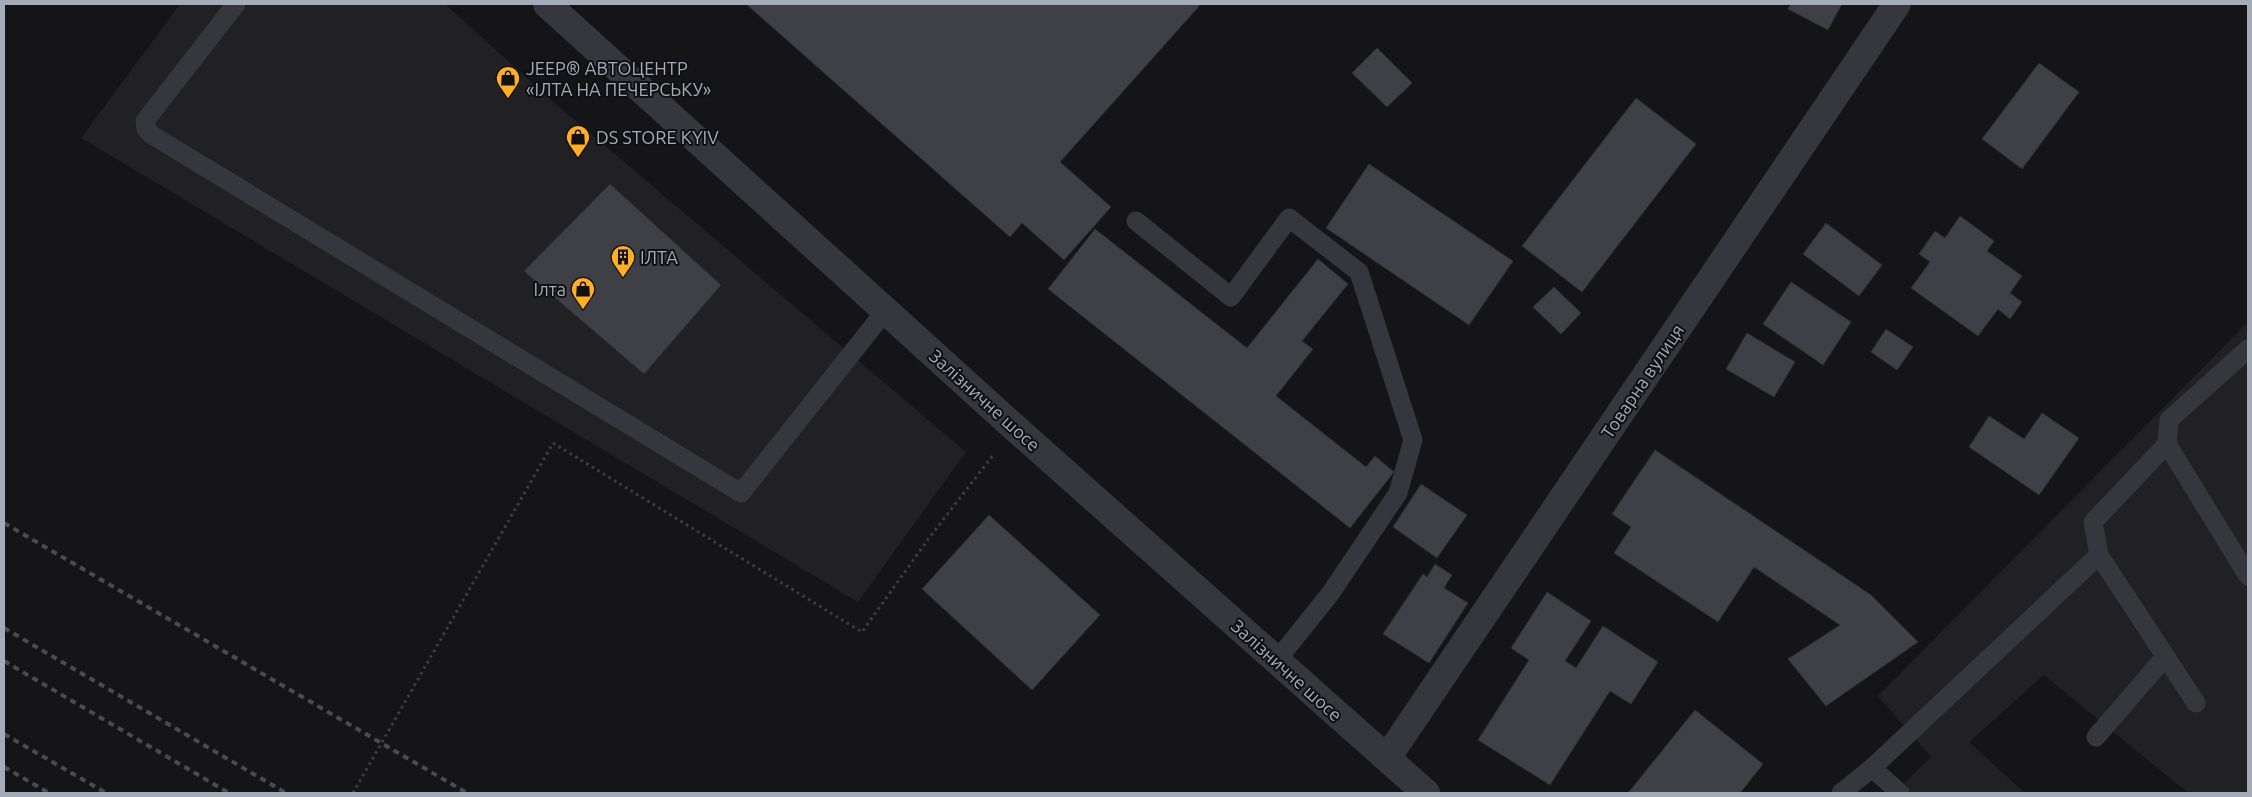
<svg xmlns="http://www.w3.org/2000/svg" width="2252" height="797" viewBox="0 0 2252 797" font-family="Ubuntu,sans-serif">
<style>
.built{fill:#212124}
.building{fill:#3e4045;stroke:#2e2f33}
.lines{fill:none;stroke-linecap:round;stroke-linejoin:round}
.path{stroke:#3b3e43;stroke-width:3;stroke-dasharray:2.5 4;stroke-linecap:butt}
.service{stroke:#35373c;stroke-width:19}
.minor{stroke:#35373c;stroke-width:28}
.tertiary{stroke:#35373c;stroke-width:28}
.rail{stroke:#484b52;stroke-width:4;stroke-dasharray:6 5;stroke-linecap:butt}
.path-bridge{stroke:#3b3e43;stroke-width:3;stroke-dasharray:2.5 4;stroke-linecap:butt}
.labels{text-anchor:middle;dominant-baseline:central;stroke-width:4;stroke-linejoin:round;paint-order:stroke}
.poi-label{font-size:18px;fill:#a5acb9;stroke:#101012;text-anchor:start}
.street-label{font-size:18px;fill:#a5acb9;stroke:#101012}
</style>
<rect width="100%" height="100%" fill="#151517"/>
<g class="built">
<polygon points="180,4 445,4 550,99 966,452 858,602 81,138"/>
<polygon points="2248,322 2248,793 2188,793 2044,675 1969,742 2025,793 1894,793 1931,757 1878,696"/>
</g>
<g class="building">
<polygon points="746,4 1201,4 1060,162 1111,207 1064,260 1022,223 1010,237"/>
<polygon points="1791,4 1842,4 1828,30 1788,9"/>
<polygon points="1377,48 1412,83 1387,107 1352,73"/>
<polygon points="2039,63 2079,92 2022,169 1982,139"/>
<polygon points="1636,98 1696,144 1582,292 1522,246"/>
<polygon points="1369,164 1513,261 1469,325 1326,228"/>
<polygon points="610,184 721,285 644,374 524,271"/>
<polygon points="1960,216 1994,241 1987,251 2022,276 2010,293 2022,302 2010,319 1998,309 1978,336 1911,288 1930,262 1919,254 1935,231 1945,238"/>
<polygon points="1826,223 1882,265 1859,296 1803,254"/>
<polygon points="1095,229 1247,348 1318,259 1348,284 1302,341 1313,349 1276,396 1366,467 1375,456 1394,472 1350,528 1048,289"/>
<polygon points="1791,282 1851,322 1823,365 1763,324"/>
<polygon points="1554,287 1581,313 1561,334 1533,307"/>
<polygon points="1886,329 1913,347 1897,370 1871,352"/>
<polygon points="1747,333 1795,362 1774,397 1726,369"/>
<polygon points="2042,413 2079,438 2039,495 1969,447 1989,416 2024,439"/>
<polygon points="1655,450 1871,595 1918,642 1826,706 1788,659 1840,625 1754,567 1718,622 1614,553 1631,527 1612,514"/>
<polygon points="1421,484 1467,515 1437,558 1393,527"/>
<polygon points="989,515 1100,615 1032,690 922,589"/>
<polygon points="1435,564 1452,575 1444,588 1468,603 1429,663 1383,634 1423,574 1427,577"/>
<polygon points="1547,592 1591,621 1565,661 1576,668 1603,626 1658,662 1631,704 1610,691 1550,785 1478,740 1529,660 1511,648"/>
<polygon points="1695,710 1763,764 1740,793 1628,793"/>
</g>
<g class="lines">
<polyline class="path" points="553,443 862,632 929,538 994,454"/>
<g class="service">
<polyline points="236,4 145,121 146,129 152,135 741,493 886,310"/>
<polyline points="1136,221 1231,297 1289,218 1359,272 1413,440 1398,493 1330,594 1277,660"/>
<polyline points="2167,444 2248,576"/>
<polyline points="2099,555 2196,703"/>
<polyline points="2096,737 2165,657"/>
<polyline points="1872,768 1900,793"/>
<polyline points="1841,793 1872,768 2099,555 2093,522 2167,444 2169,420 2248,349"/>
</g>
<polyline class="minor" points="1387,758 1897,4"/>
<polyline class="tertiary" points="547,4 1015,428 1426,793"/>
<g class="rail">
<polyline points="4,523 467,793"/>
<polyline points="4,628 286,793"/>
<polyline points="4,661 229,793"/>
<polyline points="4,734 106,793"/>
<polyline points="4,767 49,793"/>
</g>
<polyline class="path-bridge" points="353,793 553,443"/>
</g>
<defs>
<g id="shop-pin" transform="scale(1.25)"><path d="M0 17L-7.5 6A9.5 9.5 0 1 1 7.5 6Z" fill="#ffae25" stroke="#101012"/><path d="M-5-2.5h2.3a2.7 3.5 0 0 1 5.4 0H5L5.5 6h-11ZM-1.5-2.5h3a1.5 2.3 0 0 0-3 0Z" fill="#111"/></g>
<g id="building-pin" transform="scale(1.25)"><path d="M0 17L-7.5 6A9.5 9.5 0 1 1 7.5 6Z" fill="#ffae25" stroke="#101012"/><path d="M-4-6H4V6H1V3H-1V6H-4ZM-2.5-4.3h1.7v1.8h-1.7ZM.8-4.3h1.7v1.8H.8ZM-2.5-1h1.7V.8h-1.7ZM.8-1h1.7V.8H.8Z" fill="#111"/></g>
</defs>
<g fill-rule="evenodd">
<use href="#shop-pin" x="508" y="78"/>
<use href="#shop-pin" x="578" y="137"/>
<use href="#building-pin" x="623" y="257"/>
<use href="#shop-pin" x="583" y="289"/>
</g>
<g class="labels">
<g class="poi-label">
<text x="526" y="68">JEEP® АВТОЦЕНТР<tspan x="526" dy="21">«ІЛТА НА ПЕЧЕРСЬКУ»</tspan></text>
<text x="596" y="137">DS STORE KYIV</text>
<text x="640" y="257">ІЛТА</text>
<text x="566" y="289" text-anchor="end">Ілта</text>
</g>
<g class="street-label">
<text transform="translate(1642 381) rotate(-56)">Товарна вулиця</text>
<text transform="translate(985 400) rotate(42)">Залізничне шосе</text>
<text transform="translate(1287 670) rotate(42)">Залізничне шосе</text>
</g>
</g>
<rect width="2252" height="797" fill="none" stroke="#a5acb9" stroke-width="10"/>
</svg>
